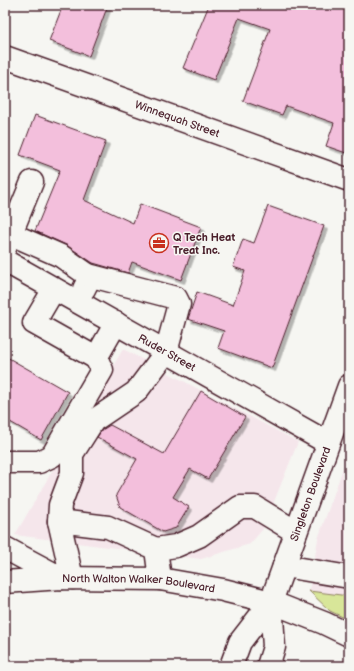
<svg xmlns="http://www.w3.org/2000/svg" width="354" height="671" viewBox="0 0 354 671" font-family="'Balsamiq Sans',sans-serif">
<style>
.built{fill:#f5e6eb}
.green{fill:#d8e699;stroke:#918262}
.building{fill:#f3bfdc;stroke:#4a1f2b;filter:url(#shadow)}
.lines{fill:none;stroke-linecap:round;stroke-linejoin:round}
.minor-casing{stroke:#4a1f2b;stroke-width:25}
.major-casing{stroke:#4a1f2b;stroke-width:25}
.highway-casing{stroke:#4a1f2b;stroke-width:25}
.minor{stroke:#f6f6f2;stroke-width:22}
.major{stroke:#f6f6f2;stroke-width:22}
.highway{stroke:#f6f6f2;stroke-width:22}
.labels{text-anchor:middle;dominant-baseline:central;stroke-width:3;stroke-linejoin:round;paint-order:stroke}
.street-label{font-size:11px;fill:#4a1f2b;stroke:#f6f6f2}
.poi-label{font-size:11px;font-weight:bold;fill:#4a1f2b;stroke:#f6f6f2;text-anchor:start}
</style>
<defs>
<filter id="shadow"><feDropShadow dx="3.5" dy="3.5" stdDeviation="0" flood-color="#0004"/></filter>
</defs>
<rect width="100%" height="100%" fill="#f6f6f2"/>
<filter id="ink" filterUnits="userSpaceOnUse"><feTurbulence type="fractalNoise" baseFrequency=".025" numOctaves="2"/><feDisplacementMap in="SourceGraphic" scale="8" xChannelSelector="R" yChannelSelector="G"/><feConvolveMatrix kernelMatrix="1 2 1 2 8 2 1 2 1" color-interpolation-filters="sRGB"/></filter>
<g filter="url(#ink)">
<g class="built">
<polygon points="123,349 298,442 263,529 250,544 201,559 15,535"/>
<polygon points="349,451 349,596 309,591 318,539"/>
</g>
<polygon class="green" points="309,591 349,596 349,620 330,611"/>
<g class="building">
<polygon points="63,5 108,5 89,56 49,41"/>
<polygon points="209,5 349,5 349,154 326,146 334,123 286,106 282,115 243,101 270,29 239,18 214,80 183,68"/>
<polygon points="35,115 106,141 84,200 133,223 140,204 201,227 181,280 132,262 128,273 93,263 66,245 35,231 60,170 20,155"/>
<polygon points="268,206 324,226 272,368 218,348 224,331 188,319 197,292 233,305 245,271 233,267 243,239 254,243"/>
<polygon points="5,356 68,392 41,440 5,419"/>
<polygon points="201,391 245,417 208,479 190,469 173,497 189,507 176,528 163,532 120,507 116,495 137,459 97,437 102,430 110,425 164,454"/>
</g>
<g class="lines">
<g class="minor-casing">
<g id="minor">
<path id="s1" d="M5 57 349 180"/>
<polyline points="11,234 61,256 88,275 87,283 84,289"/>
<polyline points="5,248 32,182"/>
<path id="s2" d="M5 261 328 443"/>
<polyline points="54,289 34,323 96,358 116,323"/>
<polyline points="5,462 39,462 52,456 102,370 96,358"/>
<polyline points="59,521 108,527 156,549 160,579"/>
<polyline points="5,548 61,578"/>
<polyline points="156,549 176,546 199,536 240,507 255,507 296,532"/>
<polyline points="284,566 349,577"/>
<polyline points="72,578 59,521 60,505 72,473 72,454 93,421 136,392 166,352 179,304 176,298 88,275"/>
<path id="s3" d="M271 602 349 386"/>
</g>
</g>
<g class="major-casing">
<g id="major">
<path id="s4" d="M5 582 61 578 160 579 223 590 271 602"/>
<polyline points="231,666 240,642 271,602"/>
<polyline points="268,666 274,647 271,602"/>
</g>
</g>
<g class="highway-casing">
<polyline id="highway" points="271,602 324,623 349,635"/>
</g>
<use href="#minor" class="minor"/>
<use href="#major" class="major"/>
<use href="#highway" class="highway"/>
</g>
</g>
<defs>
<g id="office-ring" transform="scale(1)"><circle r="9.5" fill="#f6f6f2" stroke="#c8321e" stroke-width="1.5"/><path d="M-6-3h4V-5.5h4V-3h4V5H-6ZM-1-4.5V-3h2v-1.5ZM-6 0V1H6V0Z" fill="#c8321e"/></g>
</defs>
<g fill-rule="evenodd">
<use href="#office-ring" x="159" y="243"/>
</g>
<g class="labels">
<g class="street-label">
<text stroke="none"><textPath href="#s1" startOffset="183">Winnequah Street</textPath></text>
<text stroke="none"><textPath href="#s2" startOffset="186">Ruder Street</textPath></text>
<text stroke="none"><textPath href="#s3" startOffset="115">Singleton Boulevard</textPath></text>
<text stroke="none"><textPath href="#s4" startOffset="134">North Walton Walker Boulevard</textPath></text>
</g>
<g class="poi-label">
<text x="173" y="237">Q Tech Heat<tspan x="173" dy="13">Treat Inc.</tspan></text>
</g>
</g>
<rect width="354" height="671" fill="none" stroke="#f6f6f2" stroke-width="20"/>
<rect x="10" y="10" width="334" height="651" fill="none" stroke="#4a1f2b" stroke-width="1.5" filter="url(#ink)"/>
</svg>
